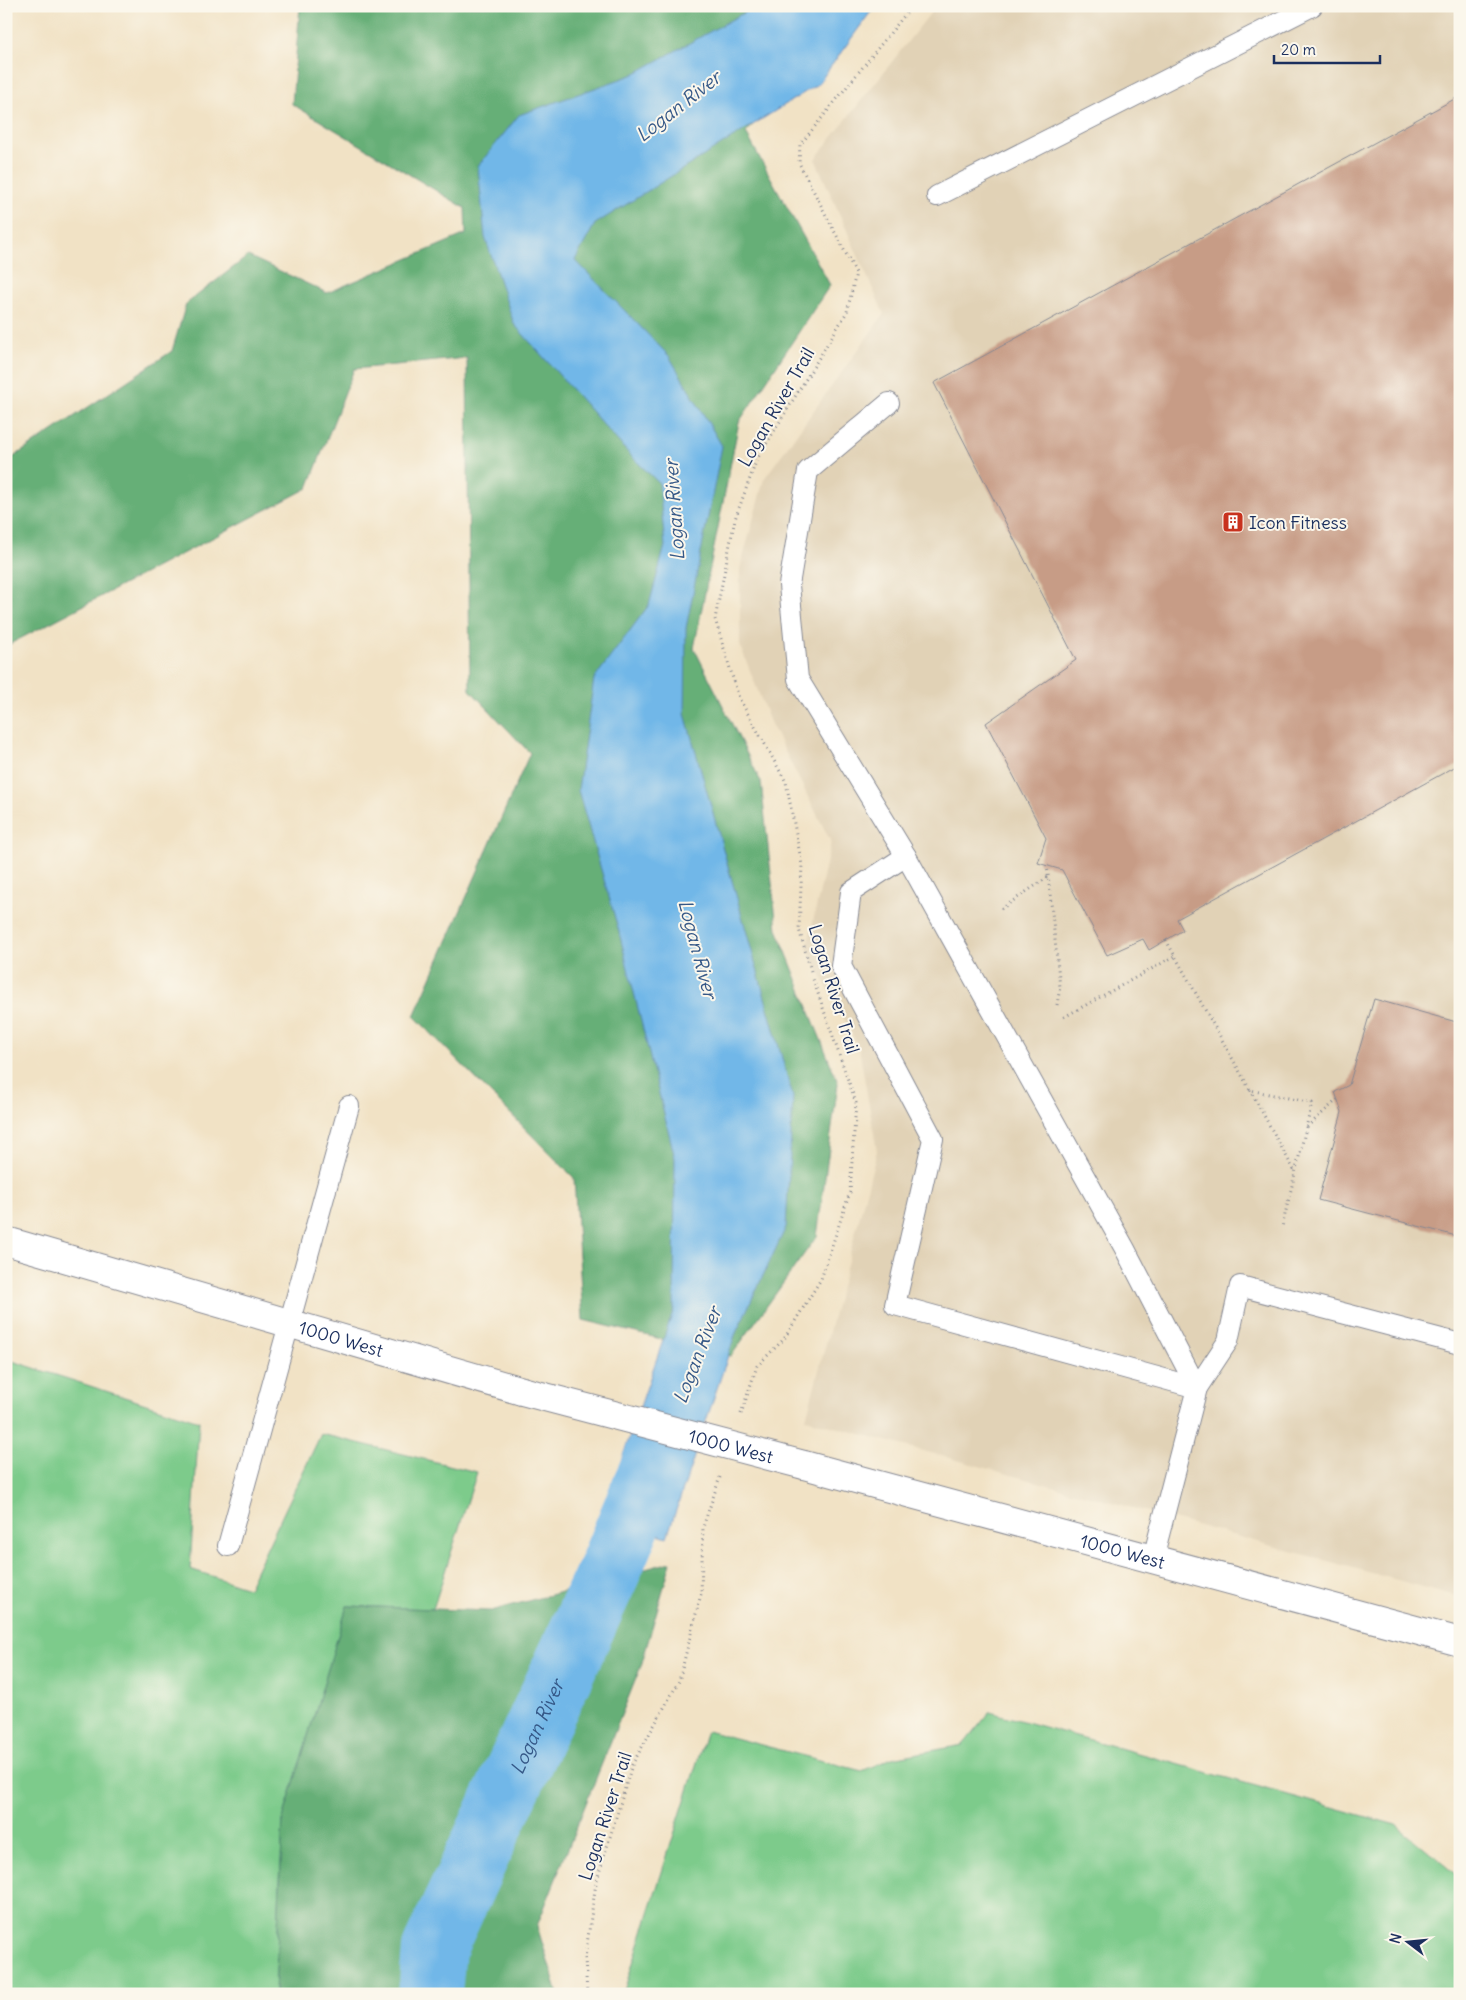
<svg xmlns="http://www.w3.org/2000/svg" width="1466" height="2000" viewBox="0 0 1466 2000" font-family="Delius,sans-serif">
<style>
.built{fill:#e1d2b6}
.green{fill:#7dcb8b;stroke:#4c7d74}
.forest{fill:#66af77;stroke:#406f6a}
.water{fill:#71b7e8;stroke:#4673a3}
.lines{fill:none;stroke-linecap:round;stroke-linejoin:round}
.river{stroke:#71b7e8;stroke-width:64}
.building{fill:#c79c86}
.service-casing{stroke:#868892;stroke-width:22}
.primary-casing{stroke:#868892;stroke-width:30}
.path{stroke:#868892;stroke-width:3;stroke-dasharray:1 4;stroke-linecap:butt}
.service{stroke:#fff;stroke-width:20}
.primary{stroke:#fff;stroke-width:28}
.primary-bridge-casing{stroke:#868892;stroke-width:30;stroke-linecap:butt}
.primary-bridge{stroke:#fff;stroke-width:28}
.labels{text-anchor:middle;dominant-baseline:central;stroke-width:4;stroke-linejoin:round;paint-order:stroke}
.street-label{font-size:18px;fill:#1b2f5e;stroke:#fbf7ec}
.poi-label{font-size:18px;fill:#1b2f5e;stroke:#fbf7ec;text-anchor:start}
.water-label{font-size:19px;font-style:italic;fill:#355887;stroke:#fbf7ec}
</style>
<rect width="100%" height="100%" fill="#fbf7ec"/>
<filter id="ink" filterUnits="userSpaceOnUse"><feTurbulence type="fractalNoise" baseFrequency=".02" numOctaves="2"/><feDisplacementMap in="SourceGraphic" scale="10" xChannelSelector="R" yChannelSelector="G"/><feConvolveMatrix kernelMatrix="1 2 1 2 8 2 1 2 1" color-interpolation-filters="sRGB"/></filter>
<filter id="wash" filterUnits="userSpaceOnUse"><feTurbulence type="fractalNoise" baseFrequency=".0096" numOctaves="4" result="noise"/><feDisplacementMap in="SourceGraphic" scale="20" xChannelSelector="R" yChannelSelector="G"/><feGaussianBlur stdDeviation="1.12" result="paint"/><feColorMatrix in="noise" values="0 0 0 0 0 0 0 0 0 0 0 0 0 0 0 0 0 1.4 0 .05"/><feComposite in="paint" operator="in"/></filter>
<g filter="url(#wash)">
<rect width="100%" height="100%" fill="#f1e2c5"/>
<polygon class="built" points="936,6 1460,6 1460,1597 806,1419 877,1151 859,1048 807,948 831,842 770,722 740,645 740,569 764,479 884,314 815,159"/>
<g class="green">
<polygon points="6,1359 199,1421 190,1569 248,1588 321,1434 477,1472 433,1609 347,1606 283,1819 275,1994 6,1994"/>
<polygon points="990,1712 1396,1825 1460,1878 1460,1994 623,1994 707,1731 862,1771 892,1758 963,1745"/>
</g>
<g class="forest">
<polygon points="300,6 855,6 746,133 830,285 739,422 694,648 761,782 777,929 838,1083 817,1236 731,1356 583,1320 574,1178 414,1016 530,753 470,690 467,358 354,369 308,488 6,646 6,462 172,351 186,304 248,256 327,293 466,234 465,208 292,104"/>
<polygon points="671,1562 641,1666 537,1926 558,1994 275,1994 283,1819 347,1606 491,1611"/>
</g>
<polygon class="water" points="756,6 875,6 818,84 595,224 575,260 669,356 722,446 686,628 685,714 793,1097 786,1227 735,1335 667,1537 602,1516 674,1309 675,1158 618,928 578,790 594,679 649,605 665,546 659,483 632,457 514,324 485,237 478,166 519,115 632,75"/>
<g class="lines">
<path class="river" id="s1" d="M430 1994 434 1949 609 1571 662 1444"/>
</g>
<g id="blocks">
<g class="building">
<polygon points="1460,96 1460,764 1177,919 1183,930 1149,950 1143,939 1107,955 1062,870 1038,863 1046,838 986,723 1076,660 934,383"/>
<polygon points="1374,999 1460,1023 1460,1237 1318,1200 1342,1112 1335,1092 1349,1085"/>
</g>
</g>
</g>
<g filter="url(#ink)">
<use href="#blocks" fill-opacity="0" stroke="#868892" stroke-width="1"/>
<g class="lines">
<g class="service-casing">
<g id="service">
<polyline points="937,196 1312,6"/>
<polyline points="889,403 808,471 789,585 798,679 906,856 1125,1249 1197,1388"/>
<polyline points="906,856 851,892 841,966 933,1139 895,1305 1197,1388"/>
<polyline points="228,1546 349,1106"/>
<polyline points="1153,1558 1197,1388 1228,1341 1240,1286 1460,1344"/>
</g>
</g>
<g class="primary-casing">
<g id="primary">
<path id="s2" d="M6 1241 522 1391"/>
<path id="s3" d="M804 1465 1460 1642"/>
</g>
</g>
<g class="path">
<polyline points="1047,865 1060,987 1057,1005"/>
<polyline points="1001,909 1048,877"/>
<polyline points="1166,940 1250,1090 1312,1103 1282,1227"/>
<polyline points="811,971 799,929 802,865 786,782 739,698 715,619 735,519 757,459 847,312 856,273 799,163 800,145 912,6"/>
<polyline points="1064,1017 1175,956"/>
<polyline points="1250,1090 1295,1172"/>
<polyline points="1307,1127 1338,1099"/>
<polyline points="741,1414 757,1366 784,1339 821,1279 850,1192 856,1103 813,979"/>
<polyline points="587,1994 585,1958 596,1883 632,1765 679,1681 701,1594 703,1527 720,1477"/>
</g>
<use href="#service" class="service"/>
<use href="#primary" class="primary"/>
<g class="primary-bridge-casing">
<g id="primary-bridge">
<path id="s4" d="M522 1391 804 1465"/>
</g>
</g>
<use href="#primary-bridge" class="primary-bridge"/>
</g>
</g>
<defs>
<g id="building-square" transform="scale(1.125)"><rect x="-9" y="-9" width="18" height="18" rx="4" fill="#c8321e" stroke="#fbf7ec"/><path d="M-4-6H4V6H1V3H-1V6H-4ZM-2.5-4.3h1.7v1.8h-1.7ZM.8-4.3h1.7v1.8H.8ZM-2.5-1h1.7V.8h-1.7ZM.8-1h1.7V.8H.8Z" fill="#fff"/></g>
</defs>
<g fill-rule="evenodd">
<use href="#building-square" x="1233" y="522"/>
</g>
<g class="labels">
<g class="street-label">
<text transform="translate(776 407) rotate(-60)">Logan River Trail</text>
<text transform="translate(834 989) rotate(73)">Logan River Trail</text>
<text stroke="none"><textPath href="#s2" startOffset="349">1000 West</textPath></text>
<text stroke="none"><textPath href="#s4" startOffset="216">1000 West</textPath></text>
<text stroke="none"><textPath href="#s3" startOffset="330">1000 West</textPath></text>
<text transform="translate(605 1816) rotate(-72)">Logan River Trail</text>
</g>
<g class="poi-label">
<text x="1249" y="522">Icon Fitness</text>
</g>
<g class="water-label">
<text transform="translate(678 106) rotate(-38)">Logan River</text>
<text transform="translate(674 510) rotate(-94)">Logan River</text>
<text transform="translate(698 949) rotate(75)">Logan River</text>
<text transform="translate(697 1355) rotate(-69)">Logan River</text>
<text stroke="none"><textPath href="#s1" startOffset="290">Logan River</textPath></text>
</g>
</g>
<rect width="1466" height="2000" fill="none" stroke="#fbf7ec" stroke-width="25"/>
<g transform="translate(1408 1942) rotate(286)" stroke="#fbf7ec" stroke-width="4" paint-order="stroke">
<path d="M0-4L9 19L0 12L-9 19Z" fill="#1b2f5e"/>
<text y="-8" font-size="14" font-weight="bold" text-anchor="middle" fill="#1b2f5e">N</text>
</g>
<path d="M1274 55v8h106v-8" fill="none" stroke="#1b2f5e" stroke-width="2.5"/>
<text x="1281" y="55" font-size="15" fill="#1b2f5e" stroke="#fbf7ec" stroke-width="4" paint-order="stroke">20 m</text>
</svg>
